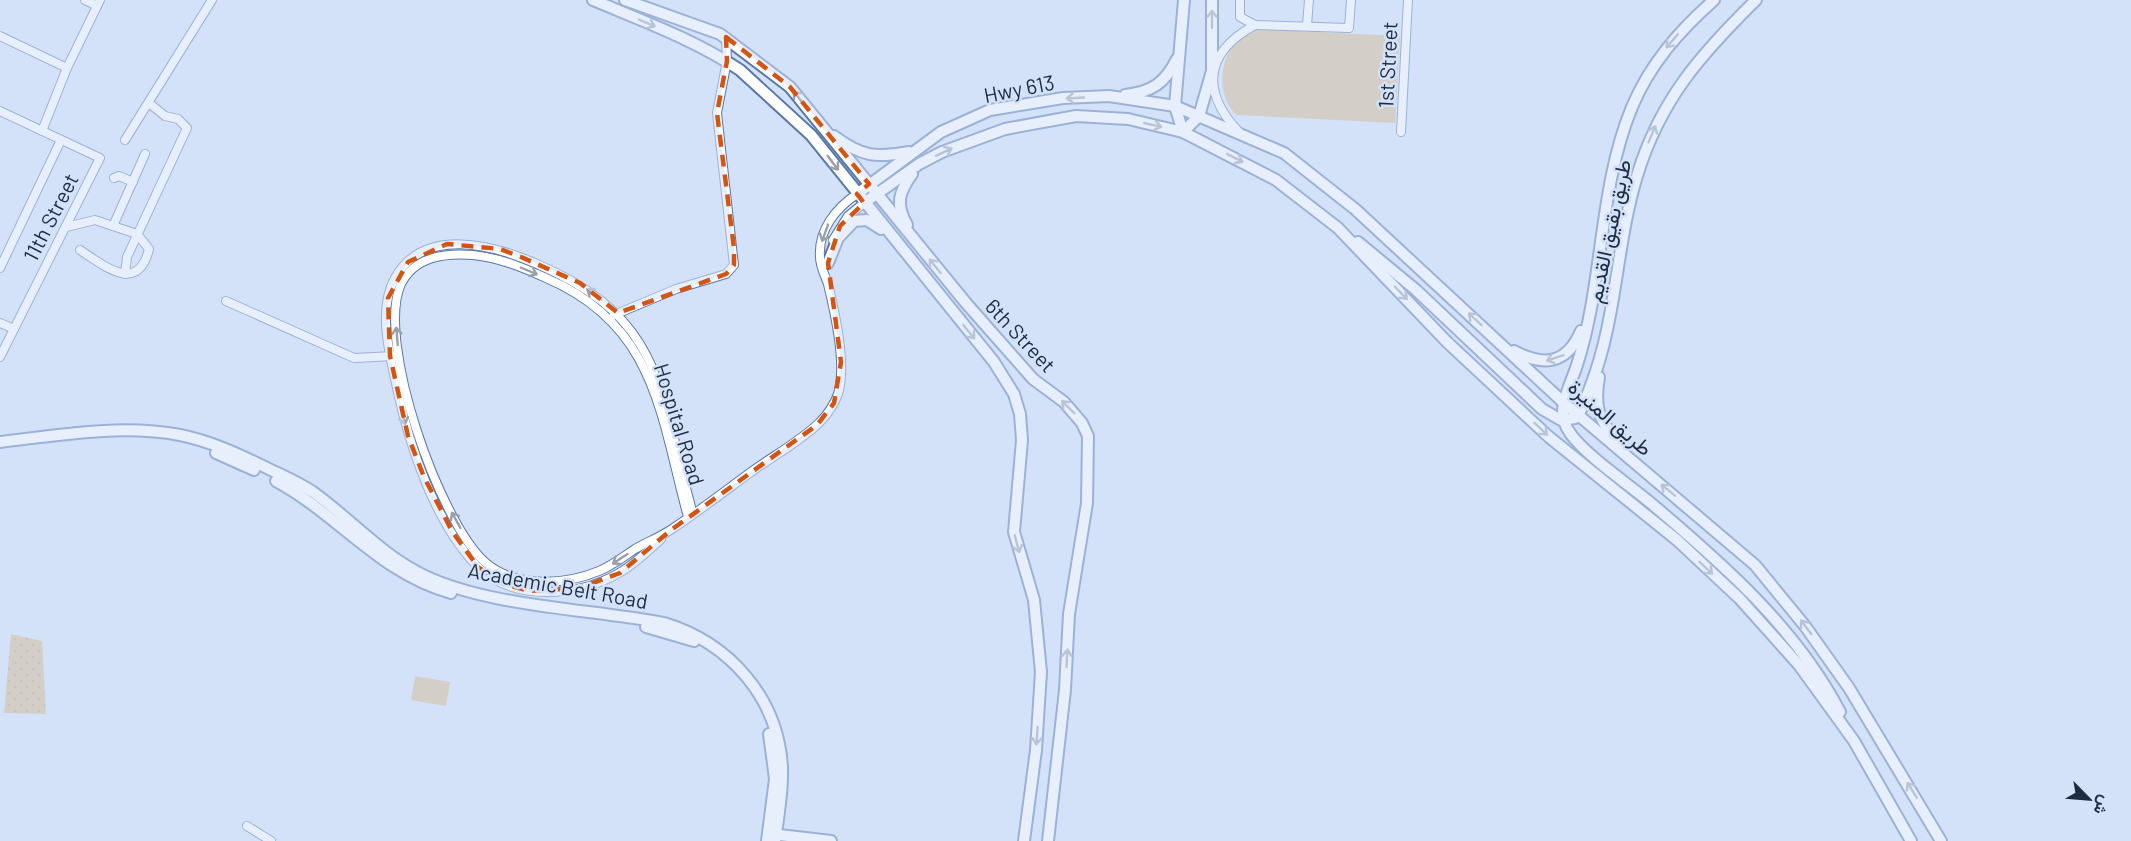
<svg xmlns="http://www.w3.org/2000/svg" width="2131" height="841" viewBox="0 0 2131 841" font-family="Barlow,Vazirmatn,sans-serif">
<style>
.grass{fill:url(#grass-dots)}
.pitch{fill:#d3b88c}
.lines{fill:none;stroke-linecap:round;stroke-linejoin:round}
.street-casing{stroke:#5878ab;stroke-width:10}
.secondary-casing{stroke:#5878ab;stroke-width:14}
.street{stroke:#fff;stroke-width:8}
.secondary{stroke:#fff;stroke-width:10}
.oneway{stroke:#9aa0aa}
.marked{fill:none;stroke:#d45411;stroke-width:4.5;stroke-dasharray:12 8;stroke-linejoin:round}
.labels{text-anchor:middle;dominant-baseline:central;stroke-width:5;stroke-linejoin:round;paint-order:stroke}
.street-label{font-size:21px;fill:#1e2c41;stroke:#d4e2f9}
</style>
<defs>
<pattern id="grass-dots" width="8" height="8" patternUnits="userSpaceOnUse" patternTransform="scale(1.5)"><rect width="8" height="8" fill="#d3b88c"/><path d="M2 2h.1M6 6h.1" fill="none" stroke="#b59e7a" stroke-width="1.8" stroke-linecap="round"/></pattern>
</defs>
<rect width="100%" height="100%" fill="#d4e2f9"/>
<polygon class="grass" points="11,634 42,641 46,714 4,713"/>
<g class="pitch">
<path d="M1252 29 1400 36 1395 123 1236 115C1212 91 1221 43 1252 29Z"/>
<polygon points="415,676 450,682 446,706 411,700"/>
</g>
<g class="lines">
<g class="street-casing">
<g id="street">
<polyline points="85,0 97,6"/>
<polyline points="1240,0 1240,17 1255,25 1349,28 1351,0"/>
<polyline points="1307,25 1309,0"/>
<polyline points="0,36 67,68"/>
<polyline points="0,111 100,158 0,357"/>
<polyline points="42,131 67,68 100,0"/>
<path d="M1239 132C1200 91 1205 52 1255 25"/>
<polyline points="1401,132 1408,0"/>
<polyline points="125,140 212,0"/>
<polyline points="114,178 119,176 133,182"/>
<polyline points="113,226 145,154"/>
<path d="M66 227 95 220 137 234 149 249C138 295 103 265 80 250"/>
<polyline points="833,240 848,216 864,203"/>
<polyline points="0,268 61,140"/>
<polyline points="125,274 127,257 187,128 178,119 165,116 149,103"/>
<polyline points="226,301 354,358 394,356"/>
<polyline points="614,315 676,289 726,274 734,265 717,113 727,61 726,37"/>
<polyline points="0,323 14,329"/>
<path d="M688 517C660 414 656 325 546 278 522 267 500 258 473 255 445 253 415 256 401 284 375 340 440 524 486 563 516 588 565 585 599 571 613 565 623 557 635 549 647 542 660 537 672 529 699 511 725 491 751 472 773 456 799 442 819 423 827 415 834 405 838 394 847 365 835 313 828 284 825 275 820 267 820 257 818 230 836 208 857 194"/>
<path d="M661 539C648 551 635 564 619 573 578 597 513 602 477 566 435 523 409 445 397 388 390 355 377 310 395 278 424 226 494 245 537 264 663 318 659 388 691 507"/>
<polyline points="247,826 271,841"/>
</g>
</g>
<g class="secondary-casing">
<g id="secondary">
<path d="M593 0C643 21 695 40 740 70L811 135 994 362 1014 394 1020 414 1022 440 1014 532 1034 600 1041 672 1036 750 1024 841"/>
<polyline points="625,0 720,34 790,87 966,303 1033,379 1064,402 1082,423 1088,436 1087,503 1069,614 1065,690 1048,841"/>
<path d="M1714 0C1679 31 1650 64 1632 107 1598 189 1604 282 1577 365 1570 387 1554 411 1570 433 1585 455 1631 486 1652 504 1724 565 1796 628 1840 712"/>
<path d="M1125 95C1152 92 1165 83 1177 59"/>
<polyline points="1183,132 1199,116 1212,71 1212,0"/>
<polyline points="1183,132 1175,106 1184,0"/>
<path d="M834 136C862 157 876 158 909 152"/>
<polyline points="857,194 941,132 990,110 1063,98 1109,96 1175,106 1284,153 1355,209 1563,402 1755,565 1805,626 1849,688 1941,841"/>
<polyline points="864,203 919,164 942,152 1005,129 1076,116 1128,119 1183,132 1276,180 1338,228 1447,342 1549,437 1677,540 1740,599 1799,665 1854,741 1911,841"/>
<path d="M907 225C895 204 899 192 912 174"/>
<path d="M1358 242 1416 290 1542 409 1561 420 1575 418C1583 410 1587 396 1591 385 1617 318 1616 244 1637 176 1660 100 1701 54 1756 0"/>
<polyline points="828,263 838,238 854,221 867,220 881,229"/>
<path d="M1514 351C1544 367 1567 364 1581 331"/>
<path d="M1599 377C1594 408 1598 417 1617 442"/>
<path d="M0 442C59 435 122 424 180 435 210 441 238 454 265 467 281 475 298 482 313 492 352 520 381 555 425 576 491 607 591 609 664 623 730 643 778 698 782 767 783 792 778 817 775 841"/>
<polyline points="216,453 254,470"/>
<path d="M276 481C339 515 379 573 451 593"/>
<polyline points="646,627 694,641"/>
<polyline points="771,834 831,841"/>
<polyline points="767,841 775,779 769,734"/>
</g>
</g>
<use href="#street" class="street"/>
<use href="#secondary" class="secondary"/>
</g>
<defs><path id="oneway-shaft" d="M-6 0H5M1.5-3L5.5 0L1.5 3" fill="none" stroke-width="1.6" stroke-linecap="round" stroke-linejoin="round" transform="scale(1.5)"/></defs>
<g class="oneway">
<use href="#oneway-shaft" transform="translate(1212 19) rotate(-90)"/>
<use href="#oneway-shaft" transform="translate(647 23) rotate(23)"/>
<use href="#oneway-shaft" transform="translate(1672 41) rotate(131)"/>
<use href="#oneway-shaft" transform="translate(799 98) rotate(-128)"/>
<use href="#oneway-shaft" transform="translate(1075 98) rotate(177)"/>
<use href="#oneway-shaft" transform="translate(1153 125) rotate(13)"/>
<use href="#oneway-shaft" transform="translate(1652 134) rotate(-67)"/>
<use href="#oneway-shaft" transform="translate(944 152) rotate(-25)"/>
<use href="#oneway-shaft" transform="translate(1235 158) rotate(27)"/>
<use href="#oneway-shaft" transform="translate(833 163) rotate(53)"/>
<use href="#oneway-shaft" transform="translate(825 233) rotate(110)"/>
<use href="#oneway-shaft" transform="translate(935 266) rotate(-129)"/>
<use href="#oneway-shaft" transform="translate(529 271) rotate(23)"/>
<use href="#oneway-shaft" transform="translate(1401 293) rotate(46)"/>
<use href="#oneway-shaft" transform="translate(594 294) rotate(-144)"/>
<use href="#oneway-shaft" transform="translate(1475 319) rotate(-137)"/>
<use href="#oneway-shaft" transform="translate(969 332) rotate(51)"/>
<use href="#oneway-shaft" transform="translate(397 336) rotate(-95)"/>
<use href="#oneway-shaft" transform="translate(1555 358) rotate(162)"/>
<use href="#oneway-shaft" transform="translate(1068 407) rotate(-136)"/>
<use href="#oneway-shaft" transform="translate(403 416) rotate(76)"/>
<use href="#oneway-shaft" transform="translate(1541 429) rotate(43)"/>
<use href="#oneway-shaft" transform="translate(1668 490) rotate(-141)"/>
<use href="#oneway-shaft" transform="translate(456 520) rotate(-119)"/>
<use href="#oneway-shaft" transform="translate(1017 544) rotate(75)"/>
<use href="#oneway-shaft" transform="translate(620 559) rotate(147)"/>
<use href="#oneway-shaft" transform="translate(1706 568) rotate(43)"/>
<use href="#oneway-shaft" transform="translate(1806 627) rotate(-127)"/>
<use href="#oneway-shaft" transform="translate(1067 658) rotate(-87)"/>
<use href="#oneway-shaft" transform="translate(1037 736) rotate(94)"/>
<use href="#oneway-shaft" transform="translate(1912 790) rotate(-122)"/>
</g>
<path d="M0 0H2131V841H0ZM726 37 790 87 869 184 857 194 864 203 840 226 828 263 841 362 834 403 817 425 671 530 620 573 579 588 529 591 504 584 478 567 452 531 424 477 408 436 390 356 388 298 408 262 447 244 500 249 521 257 580 283 618 313 726 274 734 265V248L717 113 727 61Z" fill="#d4e2f9" fill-opacity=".55" fill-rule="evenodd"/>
<path class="marked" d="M726 37 790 87 869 184 857 194 864 203 840 226 828 263 841 362 834 403 817 425 671 530 620 573 579 588 529 591 504 584 478 567 452 531 424 477 408 436 390 356 388 298 408 262 447 244 500 249 521 257 580 283 618 313 726 274 734 265V248L717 113 727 61Z"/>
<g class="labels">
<g class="street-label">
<text transform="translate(1387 65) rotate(-87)">1st Street</text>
<text transform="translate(1019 88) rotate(-11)">Hwy 613</text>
<text transform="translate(50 217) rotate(-63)">11th Street</text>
<text transform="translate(1608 231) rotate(-78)">طريق بقيق القديم</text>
<text transform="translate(1021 335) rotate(47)">6th Street</text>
<text transform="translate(1611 417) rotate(41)">طريق المنيرة</text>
<text transform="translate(680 424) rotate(73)">Hospital Road</text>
<text transform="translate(558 585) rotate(10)">Academic Belt Road</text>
</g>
</g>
<g transform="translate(2089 799) rotate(115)" stroke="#d4e2f9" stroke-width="4.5" paint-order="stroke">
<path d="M0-4.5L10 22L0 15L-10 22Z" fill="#1e2c41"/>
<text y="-9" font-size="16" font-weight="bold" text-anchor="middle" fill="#1e2c41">ش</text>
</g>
</svg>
